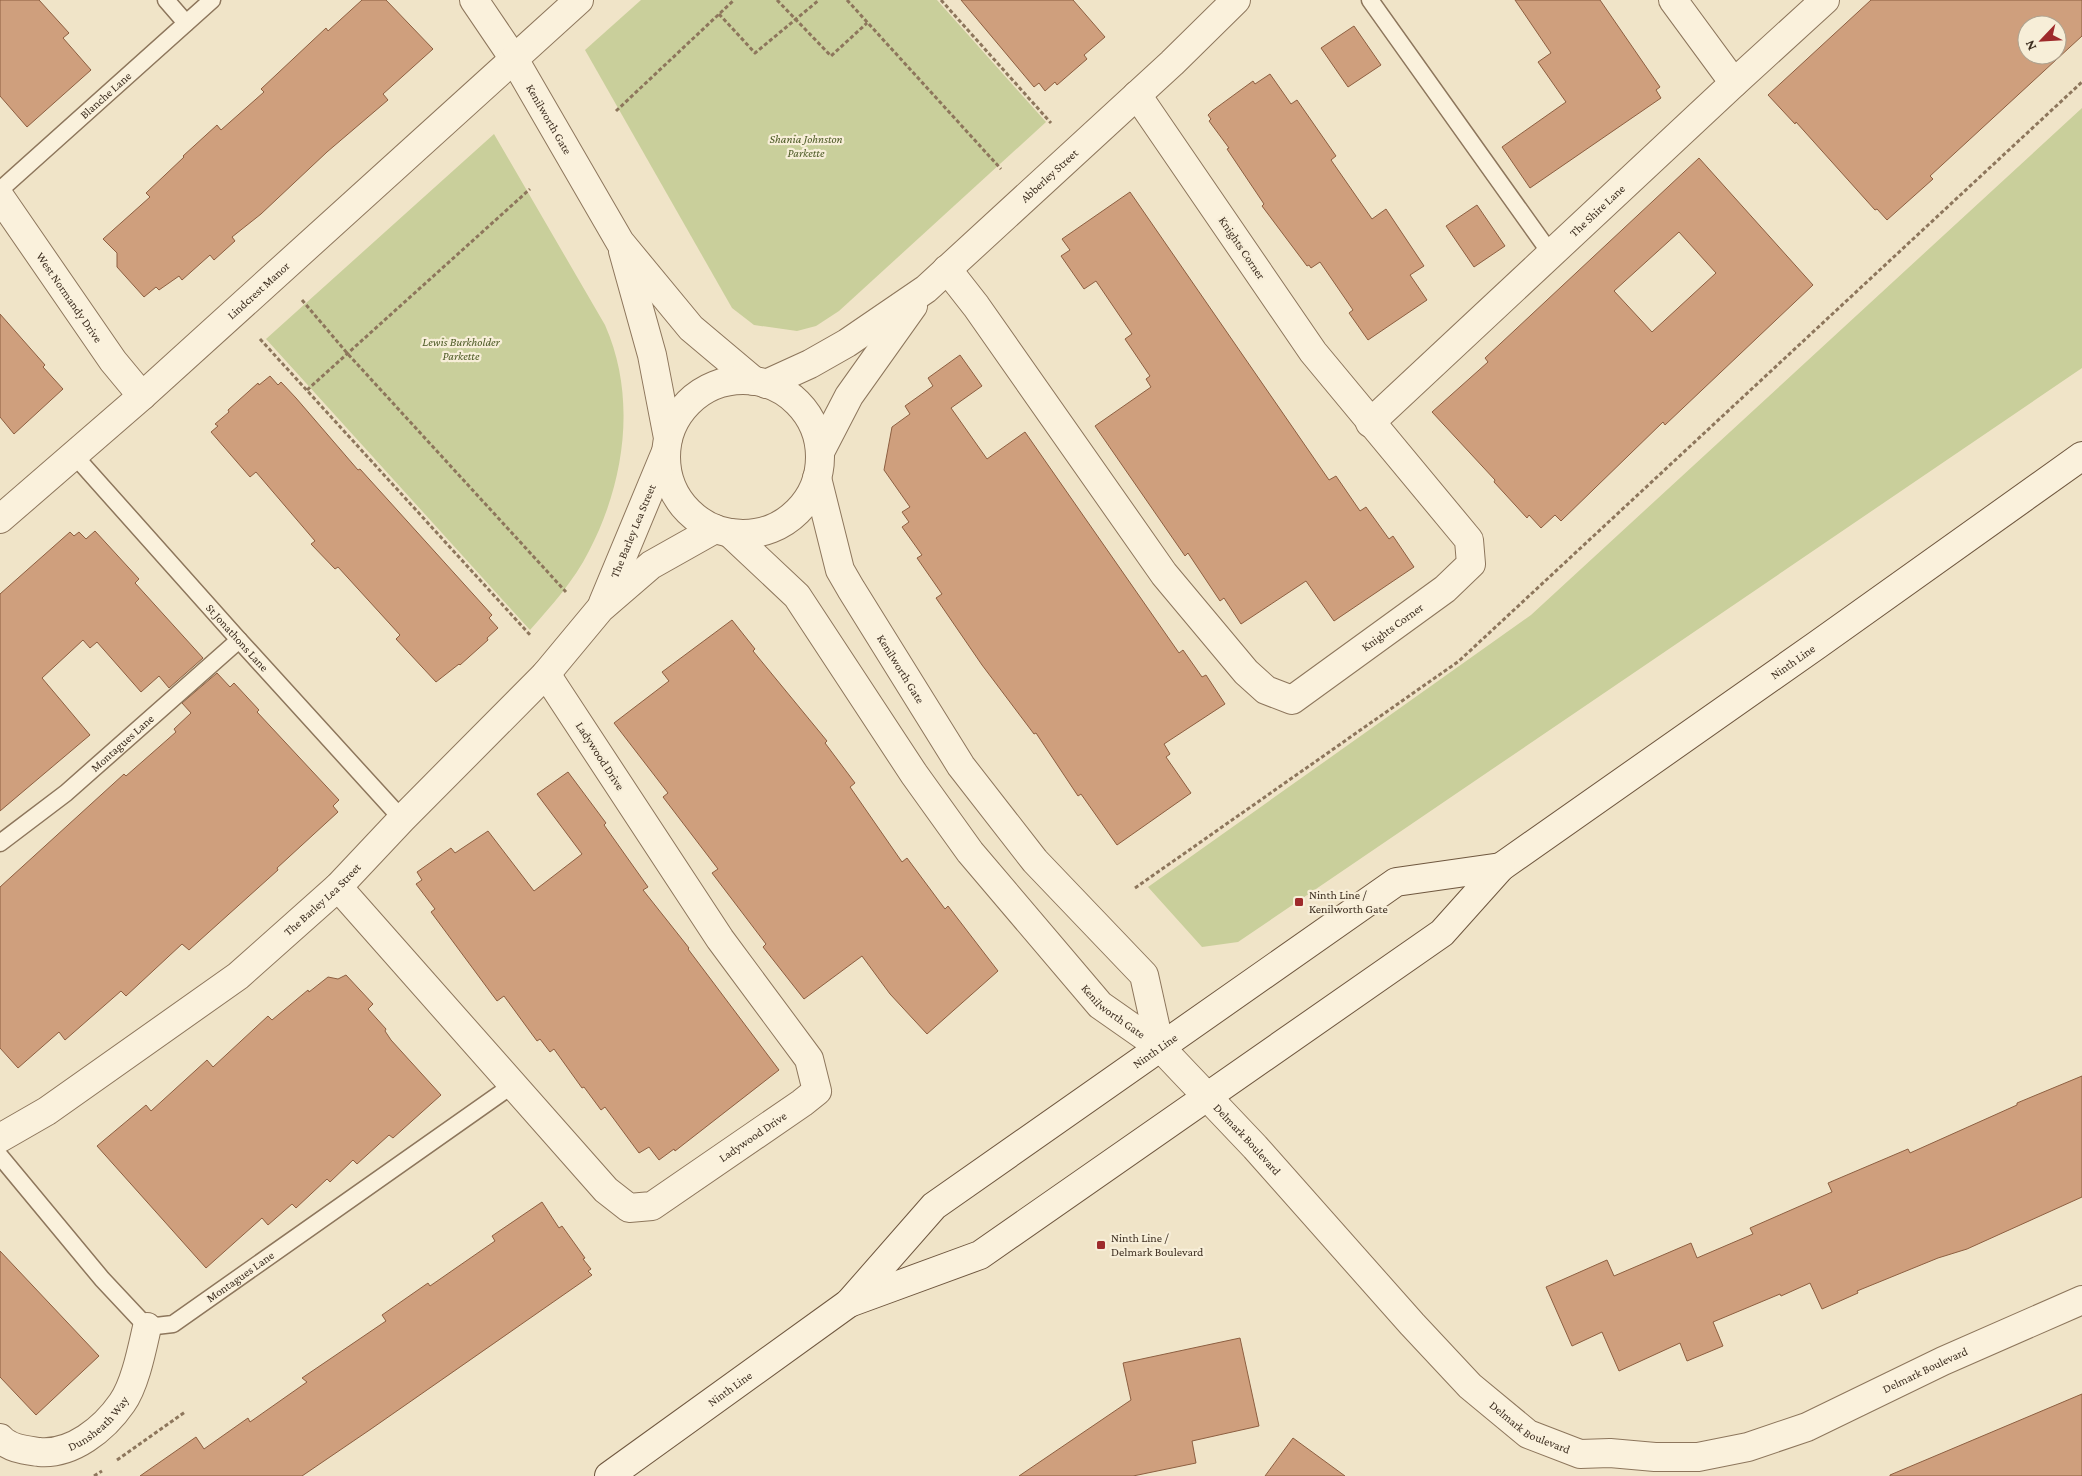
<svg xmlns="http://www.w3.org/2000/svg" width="2082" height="1476" viewBox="0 0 2082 1476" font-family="'Crimson Pro',serif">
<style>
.green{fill:#c9cf9b}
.building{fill:#cf9f7d;stroke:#8d5f41;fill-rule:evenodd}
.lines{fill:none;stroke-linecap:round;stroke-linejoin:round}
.service-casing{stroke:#8d765c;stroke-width:19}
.minor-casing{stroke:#8d765c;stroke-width:30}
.secondary-casing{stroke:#6f573f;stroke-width:30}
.path{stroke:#8d765c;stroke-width:3;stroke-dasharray:4 2.5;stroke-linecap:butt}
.service{stroke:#faf1dc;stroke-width:16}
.minor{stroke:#faf1dc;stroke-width:28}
.secondary{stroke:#faf1dc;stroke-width:28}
.poi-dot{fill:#9e2a2b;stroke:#f7eed8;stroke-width:2}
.labels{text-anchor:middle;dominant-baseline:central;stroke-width:4.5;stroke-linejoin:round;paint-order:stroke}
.street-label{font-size:12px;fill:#3d2e20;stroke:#f7eed8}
.park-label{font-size:12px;font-style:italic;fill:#4d5a26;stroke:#f7eed8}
.poi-label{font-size:12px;fill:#3d2e20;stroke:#f7eed8;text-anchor:start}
</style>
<rect width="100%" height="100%" fill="#f0e4c8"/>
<g class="green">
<polygon points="641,0 937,0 1046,122 839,311 816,326 797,331 754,325 732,308 585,50"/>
<polygon points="2082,108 2082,368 1238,942 1202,947 1148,887 1531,615"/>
<path d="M494 134 605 325C637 397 625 482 589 551 574 581 552 605 530 630L266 339Z"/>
</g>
<g class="building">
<polygon points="0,0 39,0 69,33 63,38 91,70 27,127 0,96"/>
<polygon points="362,0 386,0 433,49 383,94 388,100 327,152 261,214 232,237 235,241 214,260 210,255 182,280 179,276 159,290 156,287 144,297 117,267 117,253 103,239 150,197 146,193 184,157 183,156 217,125 221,130 264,92 261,89 326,28 328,31"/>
<polygon points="961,0 1073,0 1105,37 1084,55 1087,59 1057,85 1055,82 1045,91 1039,83 1034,87"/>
<polygon points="1515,0 1600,0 1660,87 1656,90 1661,98 1530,188 1502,147 1566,102 1538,62 1551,53"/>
<path d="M1871 0H2082V36L1930 176 1933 179 1887 220 1877 209 1875 210 1796 122 1795 124 1768 95ZM2027 25H2057V55H2027Z"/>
<polygon points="1354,26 1381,65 1348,87 1321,48"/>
<polygon points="1270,74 1291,104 1297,100 1336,156 1331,160 1372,219 1386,209 1424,266 1410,275 1427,300 1368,340 1349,313 1353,310 1320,262 1311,268 1309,265 1307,266 1262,206 1264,204 1227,149 1229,148 1209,121 1211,119 1208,115 1212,111 1253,81 1255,84"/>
<path d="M1699 158 1813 285 1665 425 1663 422 1561 521 1555 515 1541 528 1529 515 1527 518 1494 482 1495 480 1432 412 1488 362 1485 358ZM1679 232 1716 273 1652 332 1614 291Z"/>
<polygon points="1130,192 1329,480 1336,476 1360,511 1366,507 1389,539 1393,536 1414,567 1334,621 1306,581 1241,624 1224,598 1220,601 1188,553 1185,556 1095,426 1151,387 1146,379 1150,376 1125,339 1132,334 1096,281 1084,289 1061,256 1070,250 1062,239"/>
<polygon points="1477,205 1505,246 1474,267 1446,226"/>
<polygon points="0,314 45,365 43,367 63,389 14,434 0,417"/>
<polygon points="960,355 982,386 951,408 987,459 1025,432 1179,653 1183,650 1202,677 1206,675 1225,704 1164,744 1170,754 1166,757 1191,793 1117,845 1081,794 1078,796 1036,733 1034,734 982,665 936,598 942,594 917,558 922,555 902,527 909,522 902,512 910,507 884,470 892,427 910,414 905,406 933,386 928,378"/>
<polygon points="270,376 278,385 281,382 296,398 358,470 360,469 492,615 489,618 498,628 487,638 488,640 460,665 459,664 436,682 396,639 400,635 338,567 335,569 311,544 315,541 256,472 250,477 211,432 218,426 215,424 229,412 228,410 258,383 259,385"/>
<polygon points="95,531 139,579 135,583 203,658 169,688 159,676 141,692 97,642 90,648 83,640 42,678 90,735 0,811 0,594 70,532 74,536 79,532 86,539"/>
<polygon points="732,620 755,649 753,651 827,741 825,743 855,783 850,787 902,862 907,858 945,909 948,906 998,971 927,1034 890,994 862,956 804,999 763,947 766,944 712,873 718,869 663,797 668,793 614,723 669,681 662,672"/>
<polygon points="217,673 230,687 234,683 259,710 257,712 339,800 333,806 338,812 277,868 278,870 189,950 182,944 126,996 121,991 65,1040 59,1032 18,1068 0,1048 0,887 124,774 126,776 176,732 174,729 191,713 182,703"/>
<polygon points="568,772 606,823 604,825 648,887 643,890 689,948 688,949 779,1070 675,1151 674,1149 659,1160 649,1147 639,1153 605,1107 601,1110 584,1087 582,1088 554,1049 550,1052 540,1039 537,1041 504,996 497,1001 431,912 435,909 416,884 422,880 417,872 451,848 455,853 488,831 534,891 582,854 537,794"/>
<polygon points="346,975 373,1004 368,1009 386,1029 385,1031 391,1040 441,1095 393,1138 389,1135 357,1164 353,1160 330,1182 327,1179 296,1208 292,1204 268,1225 262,1218 206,1268 97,1146 146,1105 151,1111 207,1060 213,1067 268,1016 272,1020 308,990 309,992 328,977 338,979"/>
<polygon points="2082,1076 2082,1197 1967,1249 1938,1258 1857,1291 1858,1293 1822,1309 1810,1283 1781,1296 1780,1294 1713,1322 1723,1346 1687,1361 1680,1343 1619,1371 1602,1332 1572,1346 1546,1287 1607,1260 1614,1276 1691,1243 1697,1258 1753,1234 1750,1228 1832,1192 1828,1183 1908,1149 1910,1153 2017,1105 2017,1103"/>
<polygon points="542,1202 559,1228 562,1226 585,1258 583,1259 591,1269 588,1271 592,1275 371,1429 302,1476 140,1476 196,1437 204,1449 248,1418 250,1422 307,1382 302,1378 386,1321 382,1315 428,1283 430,1286 495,1241 492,1236"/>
<polygon points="0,1251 99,1356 36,1415 0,1377"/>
<polygon points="1240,1338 1259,1426 1192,1441 1196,1463 1133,1476 1019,1476 1131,1400 1123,1363"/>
<polygon points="2082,1394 2082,1476 1890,1476 1890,1475"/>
<polygon points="1293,1438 1345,1476 1265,1476"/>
</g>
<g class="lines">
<g class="service-casing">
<g id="service">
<polyline points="166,0 186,23"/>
<polyline points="1370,0 1551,254"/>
<path id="s1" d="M0 190 212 0"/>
<path id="s2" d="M74 455 239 640 402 819"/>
<path id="s3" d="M0 843 66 793 239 640"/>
<path id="s4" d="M0 1156 102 1279 147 1327 173 1324 514 1084"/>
</g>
</g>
<g class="minor-casing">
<g id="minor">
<path id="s5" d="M474 0 514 59 620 242 691 328 754 381"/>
<polyline points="1673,0 1734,83"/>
<path id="s6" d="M0 197 113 361 142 396"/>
<polyline points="623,251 652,355 668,438"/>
<path id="s7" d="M947 269 976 306 1164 574 1246 672 1266 690 1292 700 1445 589 1471 564 1469 540 1313 352 1137 95"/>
<circle cx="743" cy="457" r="77"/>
<path id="s8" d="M766 384 810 364 847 343 926 289 1172 63 1236 0"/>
<path id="s9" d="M1370 423 1734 83 1825 0"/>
<polyline points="820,452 849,396 913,306"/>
<path id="s10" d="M817 478 840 570 851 589 961 766 1035 861 1144 975 1160 1047"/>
<path id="s11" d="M0 519 142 396 579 0"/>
<path id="s12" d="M730 533 797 596 914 774 970 852 1100 1005 1160 1047 1255 1147 1412 1324 1470 1386 1528 1434 1580 1454 1610 1453 1655 1457H1698L1748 1447 1807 1427 1943 1361 2082 1300"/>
<path id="s13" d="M603 603 665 454"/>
<path id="s14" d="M338 887 606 1190 629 1208 652 1206 802 1103 817 1091 809 1059 720 939 546 674"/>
<path id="s15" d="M0 1138 47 1111 238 976 338 887 402 819 546 674 600 609 651 565 715 529"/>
<path id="s16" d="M0 1438C10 1449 26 1450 39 1452 72 1455 104 1429 122 1403 135 1385 142 1349 147 1327"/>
</g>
</g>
<g class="secondary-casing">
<g id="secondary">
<path id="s17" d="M849 1303 980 1255 1442 933 1501 867 1817 645 2082 456"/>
<path id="s18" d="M609 1476 849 1303 934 1206 1396 882 1501 867"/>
</g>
</g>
<g class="path">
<polyline points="777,0 831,56 867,23"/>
<polyline points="847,0 1001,169"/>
<polyline points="941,0 1051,123"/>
<polyline points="719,14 755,53 819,0"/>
<polyline points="616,111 734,0"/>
<polyline points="302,300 347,353 566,592"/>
<polyline points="260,339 531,636"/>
<polyline points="307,390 530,189"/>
<polyline points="1135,888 1459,661 2082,82"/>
<polyline points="117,1460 185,1412"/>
<polyline points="94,1476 102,1471"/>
</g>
<use href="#service" class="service"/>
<use href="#minor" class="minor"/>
<use href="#secondary" class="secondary"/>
</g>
<g class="poi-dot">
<rect x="1294" y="897" width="10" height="10" rx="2.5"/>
<rect x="1096" y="1240" width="10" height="10" rx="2.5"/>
</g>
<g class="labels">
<g class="street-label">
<text stroke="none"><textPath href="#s1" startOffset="142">Blanche Lane</textPath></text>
<text stroke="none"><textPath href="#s5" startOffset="141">Kenilworth Gate</textPath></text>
<text stroke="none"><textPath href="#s8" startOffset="354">Abberley Street</textPath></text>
<text stroke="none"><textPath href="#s9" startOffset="311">The Shire Lane</textPath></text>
<text transform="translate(1242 248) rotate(56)">Knights Corner</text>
<text stroke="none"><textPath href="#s11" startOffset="345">Lindcrest Manor</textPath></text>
<text stroke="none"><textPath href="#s6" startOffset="122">West Normandy Drive</textPath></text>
<text stroke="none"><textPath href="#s13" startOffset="78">The Barley Lea Street</textPath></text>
<text stroke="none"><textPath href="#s7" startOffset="681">Knights Corner</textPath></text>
<text stroke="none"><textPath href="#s2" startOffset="245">St Jonathons Lane</textPath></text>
<text stroke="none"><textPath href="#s17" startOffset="1148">Ninth Line</textPath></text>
<text stroke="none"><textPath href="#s10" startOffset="211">Kenilworth Gate</textPath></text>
<text stroke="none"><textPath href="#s3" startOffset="158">Montagues Lane</textPath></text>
<text transform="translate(600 756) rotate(57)">Ladywood Drive</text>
<text stroke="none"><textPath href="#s15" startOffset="402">The Barley Lea Street</textPath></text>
<text stroke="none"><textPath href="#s12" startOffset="616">Kenilworth Gate</textPath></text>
<text stroke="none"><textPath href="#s18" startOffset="695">Ninth Line</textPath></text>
<text stroke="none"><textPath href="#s14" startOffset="579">Ladywood Drive</textPath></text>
<text stroke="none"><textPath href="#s12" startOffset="802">Delmark Boulevard</textPath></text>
<text stroke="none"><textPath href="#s4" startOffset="334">Montagues Lane</textPath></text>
<text stroke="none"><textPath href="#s12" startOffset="1628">Delmark Boulevard</textPath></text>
<text stroke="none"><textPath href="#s18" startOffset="149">Ninth Line</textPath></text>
<text stroke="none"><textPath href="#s16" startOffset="111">Dunsheath Way</textPath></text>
<text stroke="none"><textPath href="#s12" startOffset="1208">Delmark Boulevard</textPath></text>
</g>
<g class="park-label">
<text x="806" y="139">Shania Johnston<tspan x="806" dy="14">Parkette</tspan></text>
<text x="461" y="342">Lewis Burkholder<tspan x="461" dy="14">Parkette</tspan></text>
</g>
<g class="poi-label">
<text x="1309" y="895">Ninth Line /<tspan x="1309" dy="14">Kenilworth Gate</tspan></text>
<text x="1111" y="1238">Ninth Line /<tspan x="1111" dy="14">Delmark Boulevard</tspan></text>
</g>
</g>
<g transform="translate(2042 40) rotate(245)"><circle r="24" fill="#f7eed8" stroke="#ada18e"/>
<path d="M0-4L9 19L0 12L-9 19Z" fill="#9e2a2b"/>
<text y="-8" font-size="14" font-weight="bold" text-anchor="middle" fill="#3d2e20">N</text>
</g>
</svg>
